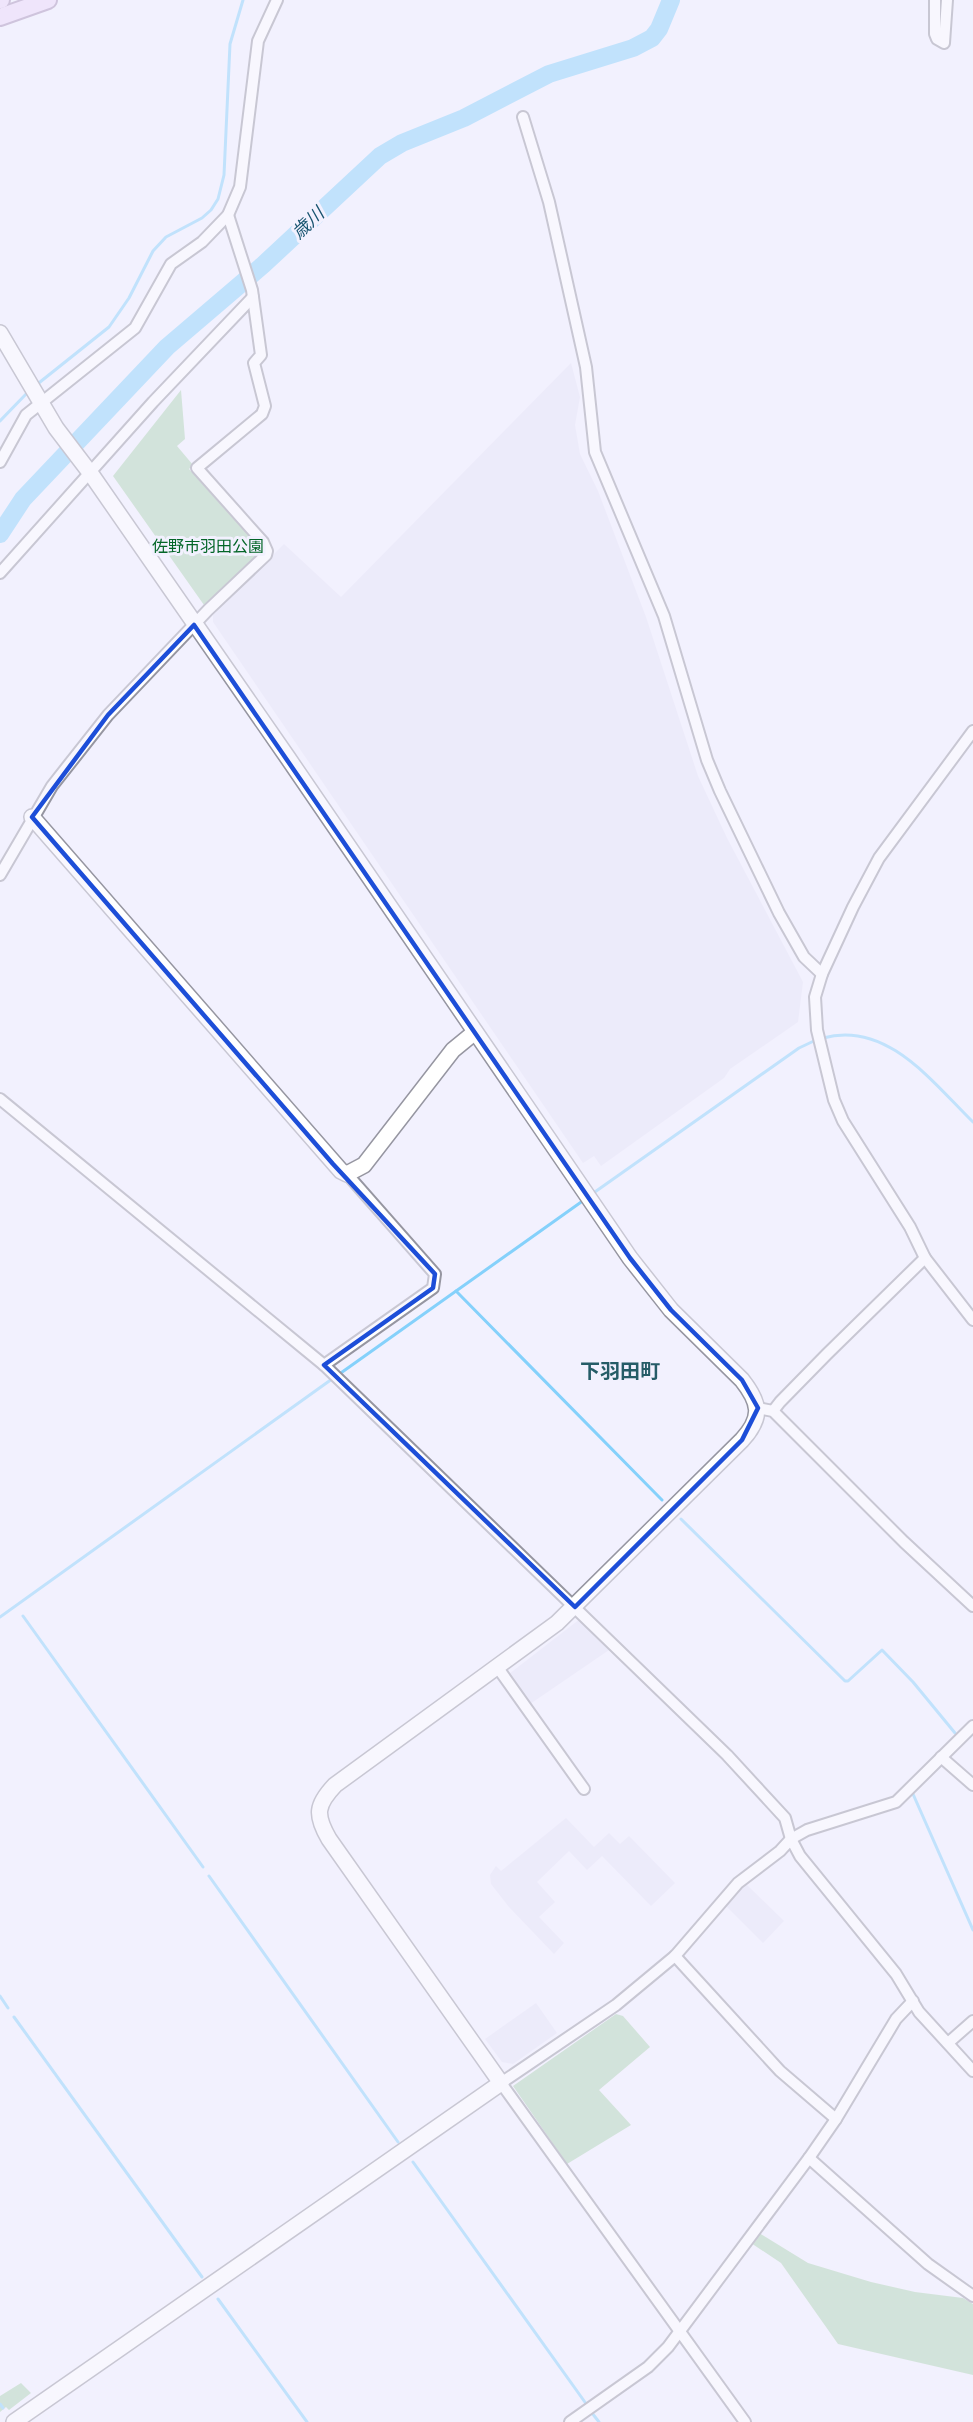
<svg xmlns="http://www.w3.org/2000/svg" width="973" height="2422" viewBox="0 0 973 2422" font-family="Arial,'Noto Sans JP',sans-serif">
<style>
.built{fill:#e5e4f7}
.green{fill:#acd3b1}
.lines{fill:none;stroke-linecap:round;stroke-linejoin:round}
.stream{stroke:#85d1fb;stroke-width:3}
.river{stroke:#85d1fb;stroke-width:18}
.street-casing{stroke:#9696a1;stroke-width:14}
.secondary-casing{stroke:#9696a1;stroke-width:18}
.primary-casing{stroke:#a48fb5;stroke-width:20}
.street{stroke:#fff;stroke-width:10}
.secondary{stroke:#fff;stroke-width:15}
.primary{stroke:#ebd7f9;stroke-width:16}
.marked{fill:none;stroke:#1d4ed8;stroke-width:4.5;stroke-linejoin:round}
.labels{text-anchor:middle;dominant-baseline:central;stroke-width:6;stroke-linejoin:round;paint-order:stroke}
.park-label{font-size:16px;fill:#046628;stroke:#f2f1fe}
.water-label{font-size:18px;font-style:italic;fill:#185470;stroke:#f2f1fe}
.quarter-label{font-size:20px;font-weight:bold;fill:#255c67;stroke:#f2f1fe}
</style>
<rect width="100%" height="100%" fill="#f2f1fe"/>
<g class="built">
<polygon points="571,363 580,397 575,425 580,454 598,491 646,617 698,776 727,838 803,982 798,1022 730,1069 724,1078 601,1166 594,1156 583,1163 213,622 213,615 284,544 341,597"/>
<polygon points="580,1619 609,1650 530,1704 509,1674"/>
<polygon points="566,1818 594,1847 609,1833 620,1844 629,1836 675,1883 651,1906 602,1856 587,1870 569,1851 537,1882 555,1902 539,1917 564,1943 554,1954 509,1907 491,1884 490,1875 496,1866 501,1871"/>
<polygon points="746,1884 784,1921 763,1943 726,1906"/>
<polygon points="536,2003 557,2033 513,2064 502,2062 485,2039"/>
</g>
<g class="green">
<polygon points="181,390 185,439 177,446 193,465 189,469 259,547 259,554 204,605 113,476"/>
<polygon points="616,2014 623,2016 650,2047 599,2090 631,2125 567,2164 513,2086"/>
<polygon points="759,2233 808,2263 871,2282 915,2292 963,2298 973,2304 973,2375 838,2344 781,2263 751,2243"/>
<polygon points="21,2383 31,2393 9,2410 6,2407 0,2412 0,2396"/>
</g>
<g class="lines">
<g class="stream">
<polyline points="35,386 109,327 129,298 153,251 166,237 202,218 211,210 218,199 224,175 230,44 243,0"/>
<polyline points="0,421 28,392"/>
<path d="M823 1038C887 1020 933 1083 973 1122"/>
<polyline points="592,1194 799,1048 816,1040"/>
<polyline points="456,1291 662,1500"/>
<polyline points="338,1375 584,1200"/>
<polyline points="681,1519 845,1681 848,1681 882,1650 913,1682 955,1733"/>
<polyline points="23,1616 203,1867"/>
<polyline points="0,1617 332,1379"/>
<polyline points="913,1794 973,1930"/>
<polyline points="209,1876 398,2142"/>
<polyline points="0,1996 8,2008"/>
<polyline points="14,2017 202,2277"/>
<polyline points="413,2162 587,2405"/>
<polyline points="218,2299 307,2422"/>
<polyline points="0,2404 3,2408"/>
<polyline points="592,2413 599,2422"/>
</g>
<polyline class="river" points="0,534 23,499 167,347 263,265 380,156 402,143 464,118 549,74 633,48 652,38 659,29 671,0"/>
<g class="street-casing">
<g id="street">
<polyline points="935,0 935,34 937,39 944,43 947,0"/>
<polyline points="523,117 549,202 586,367 595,452 664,616 707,760 720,791 779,913 804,957 822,974"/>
<polyline points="0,462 26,415 135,328 171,264 202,242 228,215 240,187 258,41 277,0"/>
<polyline points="0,573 153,402 253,297"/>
<polyline points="973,731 879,858 853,907 822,974 815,997 817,1030 834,1100 843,1121 910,1227 925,1258 973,1320"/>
<polyline points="0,875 52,786 108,715 208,610 266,555 267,551 263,542 197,468 262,414 265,406 254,363 261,355 252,290 228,215"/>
<polyline points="0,1099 324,1365 727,1755 785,1818 791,1839 800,1856 896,1974 919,2012 973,2071"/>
<polyline points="324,1365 433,1288 435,1274 347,1174"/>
<polyline points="758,1408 773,1411 904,1542 973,1606"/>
<polyline points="773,1411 780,1402 827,1354 925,1258"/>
<polyline points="498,1668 584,1789"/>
<polyline points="941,1757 973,1785"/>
<polyline points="675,1956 780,2071 836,2119"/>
<polyline points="948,2043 973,2021"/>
<polyline points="809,2158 928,2264 973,2296"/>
<polyline points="570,2422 648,2367 668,2347 809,2158 836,2119 896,2019 913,2001"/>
<polyline points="745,2422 501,2083 616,2005 675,1956 738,1883 780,1851 791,1839 807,1830 896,1802 973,1726"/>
</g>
</g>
<g class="secondary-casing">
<g id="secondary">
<path d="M0 333 56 428 91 474 288 758 630 1258 671 1310 742 1380C760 1403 763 1417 742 1440L557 1623 335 1785C316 1805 315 1815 329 1839L501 2083 14 2422"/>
<polyline points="32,817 341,1171 347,1174 364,1165 453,1050 475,1032"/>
</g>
</g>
<g class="primary-casing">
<g id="primary">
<polyline points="0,0 1,0"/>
<polyline points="0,17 48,0"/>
</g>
</g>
<use href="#street" class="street"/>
<use href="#secondary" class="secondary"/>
<use href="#primary" class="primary"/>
</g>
<path d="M0 0H973V2422H0ZM194 625 630 1258 671 1310 742 1380 758 1408 742 1440 575 1607 324 1365 433 1288 435 1274 333 1164 32 817 108 715Z" fill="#f2f1fe" fill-opacity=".55" fill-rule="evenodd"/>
<path class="marked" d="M194 625 630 1258 671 1310 742 1380 758 1408 742 1440 575 1607 324 1365 433 1288 435 1274 333 1164 32 817 108 715Z"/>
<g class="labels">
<g class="park-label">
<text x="208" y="546">佐野市羽田公園</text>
</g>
<g class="water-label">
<text transform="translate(308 223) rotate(-43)">歳川</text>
</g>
<g class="quarter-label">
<text x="620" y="1371">下羽田町</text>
</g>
</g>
</svg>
